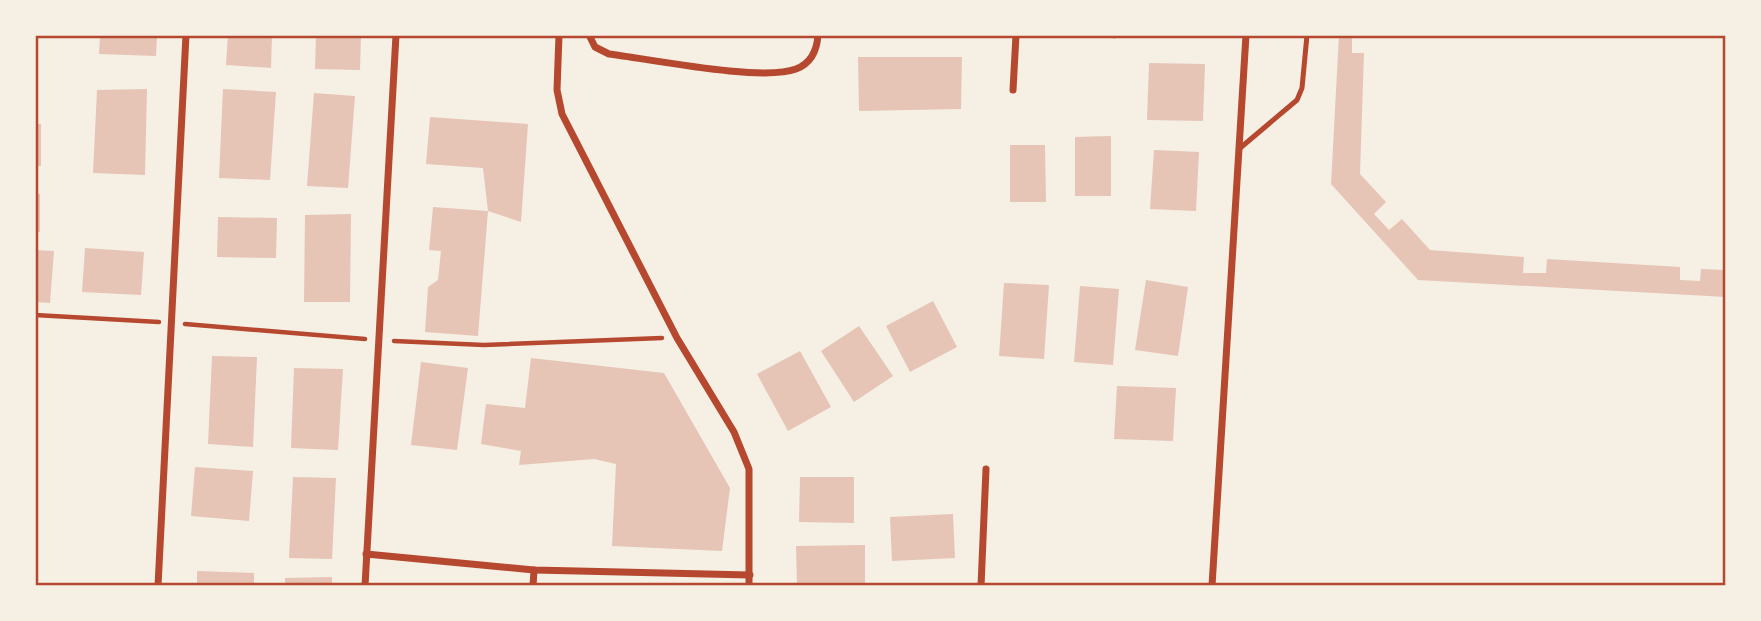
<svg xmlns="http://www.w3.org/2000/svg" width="1761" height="621" viewBox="0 0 1761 621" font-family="Inter,sans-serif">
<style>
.building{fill:#e6c5b7}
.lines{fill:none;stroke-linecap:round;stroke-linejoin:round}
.path{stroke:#b5482f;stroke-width:4.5}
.service{stroke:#b5482f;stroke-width:5}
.minor{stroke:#b5482f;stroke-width:7}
.neatline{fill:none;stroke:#b5482f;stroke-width:2.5}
</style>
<rect width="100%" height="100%" fill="#f6efe4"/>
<g class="building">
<polygon points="100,35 157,35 156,56 99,54"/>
<polygon points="228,35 272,35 271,68 226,65"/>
<polygon points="316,35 361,35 360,70 315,69"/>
<polygon points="1090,35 1116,35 1116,39"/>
<polygon points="1339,35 1352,35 1352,53 1364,53 1360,174 1386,202 1374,214 1389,230 1402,219 1430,250 1524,257 1523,273 1546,273 1547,259 1680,267 1680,280 1700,281 1701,269 1726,270 1726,297 1418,280 1331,184"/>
<polygon points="858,57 962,57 961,109 859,111"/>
<polygon points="1149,63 1205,64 1203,121 1147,120"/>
<polygon points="147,89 145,175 93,173 97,90"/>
<polygon points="223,89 276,92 270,180 219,178"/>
<polygon points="314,93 355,96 348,188 307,186"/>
<polygon points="430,117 528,124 521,222 488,211 483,168 426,164"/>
<rect x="35" y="124" width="6" height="42"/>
<polygon points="1111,136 1111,196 1075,196 1075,137"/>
<polygon points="1010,145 1045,145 1046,202 1010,202"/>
<polygon points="1154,150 1199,152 1196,211 1150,209"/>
<rect x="35" y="194" width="5" height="38"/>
<polygon points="433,207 488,211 478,336 425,332 428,287 438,280 441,251 429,250"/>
<polygon points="351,214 350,302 304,302 305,215"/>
<polygon points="218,217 277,218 276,258 217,257"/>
<polygon points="85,248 144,252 141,295 82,292"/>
<polygon points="35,250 54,251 50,303 35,302"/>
<polygon points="1146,280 1188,287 1178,356 1135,350"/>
<polygon points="1004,283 1049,285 1044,359 999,356"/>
<polygon points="1080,286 1119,289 1113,365 1074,362"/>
<polygon points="933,301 957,347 910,372 886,326"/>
<polygon points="859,326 893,376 854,402 821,351"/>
<polygon points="800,351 831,407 788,431 757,374"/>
<polygon points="212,356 257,357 253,447 208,444"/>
<polygon points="531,358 664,373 730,488 722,551 612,546 616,464 594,459 519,465 521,451 481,444 486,404 525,408"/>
<polygon points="421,362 468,368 457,450 411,445"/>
<polygon points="294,368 343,369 338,450 291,448"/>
<polygon points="1117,386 1176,388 1173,441 1114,439"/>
<polygon points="195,467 253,471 249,521 191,516"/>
<polygon points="293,477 336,478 332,559 289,558"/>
<polygon points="800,477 854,477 854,523 799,522"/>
<polygon points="953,514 955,558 892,561 890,517"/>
<polygon points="865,545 865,586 797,586 796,546"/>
<polygon points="197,571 254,573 254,586 197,586"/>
<polygon points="332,577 332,586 285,586 285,578"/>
</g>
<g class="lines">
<g class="path">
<polyline points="35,315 159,322"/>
<polyline points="185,324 365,339"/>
<polyline points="394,341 484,345 662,338"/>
</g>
<polyline class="service" points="1239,149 1297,100 1302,88 1307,35"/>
<g class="minor">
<polyline points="559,35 557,90 562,114 677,338 734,432 749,469 749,586"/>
<path d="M589 35 595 47 609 54C650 59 762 82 796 69 812 63 817 50 818 35"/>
<polyline points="1013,90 1016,35"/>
<polyline points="366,554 534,570 750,575"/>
<polyline points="158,586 186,35"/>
<polyline points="365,586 396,35"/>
<polyline points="533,586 534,570"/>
<polyline points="981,586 986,469"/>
<polyline points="1212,586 1246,35"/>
</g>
</g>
<rect width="1761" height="621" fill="none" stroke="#f6efe4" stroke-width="74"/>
<rect x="37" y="37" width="1687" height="547" class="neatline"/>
</svg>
